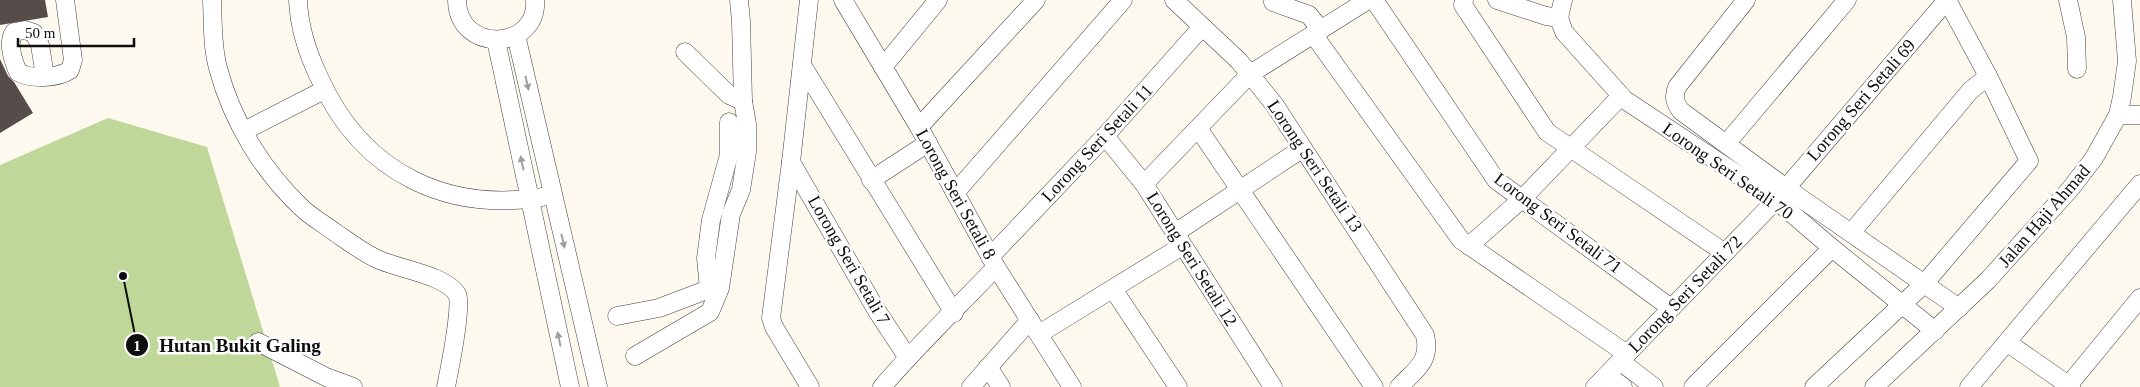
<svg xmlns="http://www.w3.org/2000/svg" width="2140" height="387" viewBox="0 0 2140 387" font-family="Georgia,serif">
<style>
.forest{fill:#c0d79a}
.building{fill:#564d4b}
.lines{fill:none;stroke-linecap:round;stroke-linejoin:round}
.minor-casing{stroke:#414141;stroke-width:19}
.minor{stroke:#fff;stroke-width:18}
.oneway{fill:#9f9f9f}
.labels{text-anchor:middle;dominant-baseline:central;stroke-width:5;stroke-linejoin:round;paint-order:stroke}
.street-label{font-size:18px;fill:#0e0e0e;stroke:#fff}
.leader{fill:none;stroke:#0e0e0e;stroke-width:2}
.callout-dot{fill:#0e0e0e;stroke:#fff;stroke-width:2}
.mark-label{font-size:15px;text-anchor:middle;font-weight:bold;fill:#fff}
.callout-label{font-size:19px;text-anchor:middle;font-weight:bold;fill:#0e0e0e;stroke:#fff;stroke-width:5;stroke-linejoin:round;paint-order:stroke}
</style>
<rect width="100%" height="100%" fill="#fef9ef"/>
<polygon class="forest" points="108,118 207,147 280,387 0,387 0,165"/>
<g class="building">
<polygon points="0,0 45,0 48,17 0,25"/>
<polygon points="0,59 8,76 14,82 33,113 0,133"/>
</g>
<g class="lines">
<g class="minor-casing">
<g id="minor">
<path d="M212 0C213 22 212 46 218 68 232 121 263 172 303 209 313 218 325 225 336 233 349 242 361 251 375 258 396 269 444 274 457 294 463 303 449 372 446 387"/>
<path d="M298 0C299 27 307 52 319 77 362 174 450 216 553 195"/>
<path d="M457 0C458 55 539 50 535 0"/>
<polyline points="809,0 791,162 771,318 774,327 810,387"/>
<polyline points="843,0 919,127 996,267 1072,387"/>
<path d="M1174 0 1239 61 1274 104 1425 335C1431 362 1416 369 1399 387"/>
<polyline points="1374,0 1496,180 1671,308"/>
<polyline points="1464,0 1463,5 1547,132 1725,253"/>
<polyline points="1497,0 1546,16 1559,18"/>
<path d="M1746 0 1677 87C1673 97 1675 103 1681 111L1786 188 1959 308"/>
<polyline points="2068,0 2076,37 2077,69"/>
<polyline points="1273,2 1309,15 1321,30"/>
<polyline points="1559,18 1564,32 1625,100 1776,200 1832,248 1935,331"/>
<polyline points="1559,18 1563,0"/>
<polyline points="1313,34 1461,240 1627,354"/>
<polyline points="516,35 598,387"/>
<polyline points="496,40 570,387"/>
<polyline points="685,52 729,95 743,101"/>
<polyline points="802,65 954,313"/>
<polyline points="883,67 938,0"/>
<path d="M45 76 40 45 34 33 25 30 14 32C7 43 13 60 18 72 31 80 58 78 70 70L73 60 65 0"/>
<polyline points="2118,115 2140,115"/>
<polyline points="919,127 1036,0"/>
<polyline points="1198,128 1374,387"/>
<polyline points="244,131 324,90"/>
<polyline points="1105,136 1144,184 1273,387"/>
<polyline points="1726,144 1847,0"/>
<polyline points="791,162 877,311 908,358"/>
<polyline points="871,180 928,143"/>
<polyline points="1144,184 1250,74 1368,0"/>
<polyline points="955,193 1123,0"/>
<polyline points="1175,233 1303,148"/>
<polyline points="1851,233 1970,91 1988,76"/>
<polyline points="1469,246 1523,198 1621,96"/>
<polyline points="990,257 1105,136 1201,28"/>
<polyline points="709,289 706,258 711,220 729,155 729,122"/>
<polyline points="1113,289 1178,387"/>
<polyline points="617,316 659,308 709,289 719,288"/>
<polyline points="1039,334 1182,246"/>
<polyline points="258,342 326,377 353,387"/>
<polyline points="2008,343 2071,387"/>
<polyline points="635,356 710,312 720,288 731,214 741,190 747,152 747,124 743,101 741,21 739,0"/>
<polyline points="1620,361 1654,387"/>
<polyline points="988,367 1001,387"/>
<polyline points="1607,375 1623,387"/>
<path d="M882 387C918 345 958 307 996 267"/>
<polyline points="971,387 1030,320"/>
<polyline points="1595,387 1776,200 1947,0"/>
<polyline points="1693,387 1832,248"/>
<polyline points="1814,387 1924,284 2029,161 1988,76 1947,0"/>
<polyline points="1874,387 1988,280 2071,188 2094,158 2118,115 2122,97 2127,61 2122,0"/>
<polyline points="1969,387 2140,184"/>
<polyline points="2067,387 2140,298"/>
</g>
</g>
<use href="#minor" class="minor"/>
</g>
<defs><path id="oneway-solid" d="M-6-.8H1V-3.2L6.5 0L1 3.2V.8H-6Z" transform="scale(1.25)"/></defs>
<g class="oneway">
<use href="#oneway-solid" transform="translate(527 83) rotate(77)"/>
<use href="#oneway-solid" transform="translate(522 163) rotate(-102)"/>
<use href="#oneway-solid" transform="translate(563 241) rotate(77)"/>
<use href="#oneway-solid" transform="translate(559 339) rotate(-102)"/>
</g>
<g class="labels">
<g class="street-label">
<text transform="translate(1861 100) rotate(-49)">Lorong Seri Setali 69</text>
<text transform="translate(1097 143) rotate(-47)">Lorong Seri Setali 11</text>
<text transform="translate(1315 166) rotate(56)">Lorong Seri Setali 13</text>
<text transform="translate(1728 171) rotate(35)">Lorong Seri Setali 70</text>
<text transform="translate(956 194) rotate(61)">Lorong Seri Setali 8</text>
<text transform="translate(2044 216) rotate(-49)">Jalan Haji Ahmad</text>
<text transform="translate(1558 223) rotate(37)">Lorong Seri Setali 71</text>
<text transform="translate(1192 259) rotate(58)">Lorong Seri Setali 12</text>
<text transform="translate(849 260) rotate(60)">Lorong Seri Setali 7</text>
<text transform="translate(1685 294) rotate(-46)">Lorong Seri Setali 72</text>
</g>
</g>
<path class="leader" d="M123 276L137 345"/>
<g class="callout-dot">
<circle cx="123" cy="276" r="5"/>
<circle cx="137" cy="345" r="12"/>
</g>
<g class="mark-label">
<text x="137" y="351">1</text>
</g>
<g class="callout-label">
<text x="240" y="352">Hutan Bukit Galing</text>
</g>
<path d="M18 38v8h116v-8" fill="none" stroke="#0e0e0e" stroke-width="2.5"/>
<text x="25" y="38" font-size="15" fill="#0e0e0e" stroke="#ffffff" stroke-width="4" paint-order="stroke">50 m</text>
</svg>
